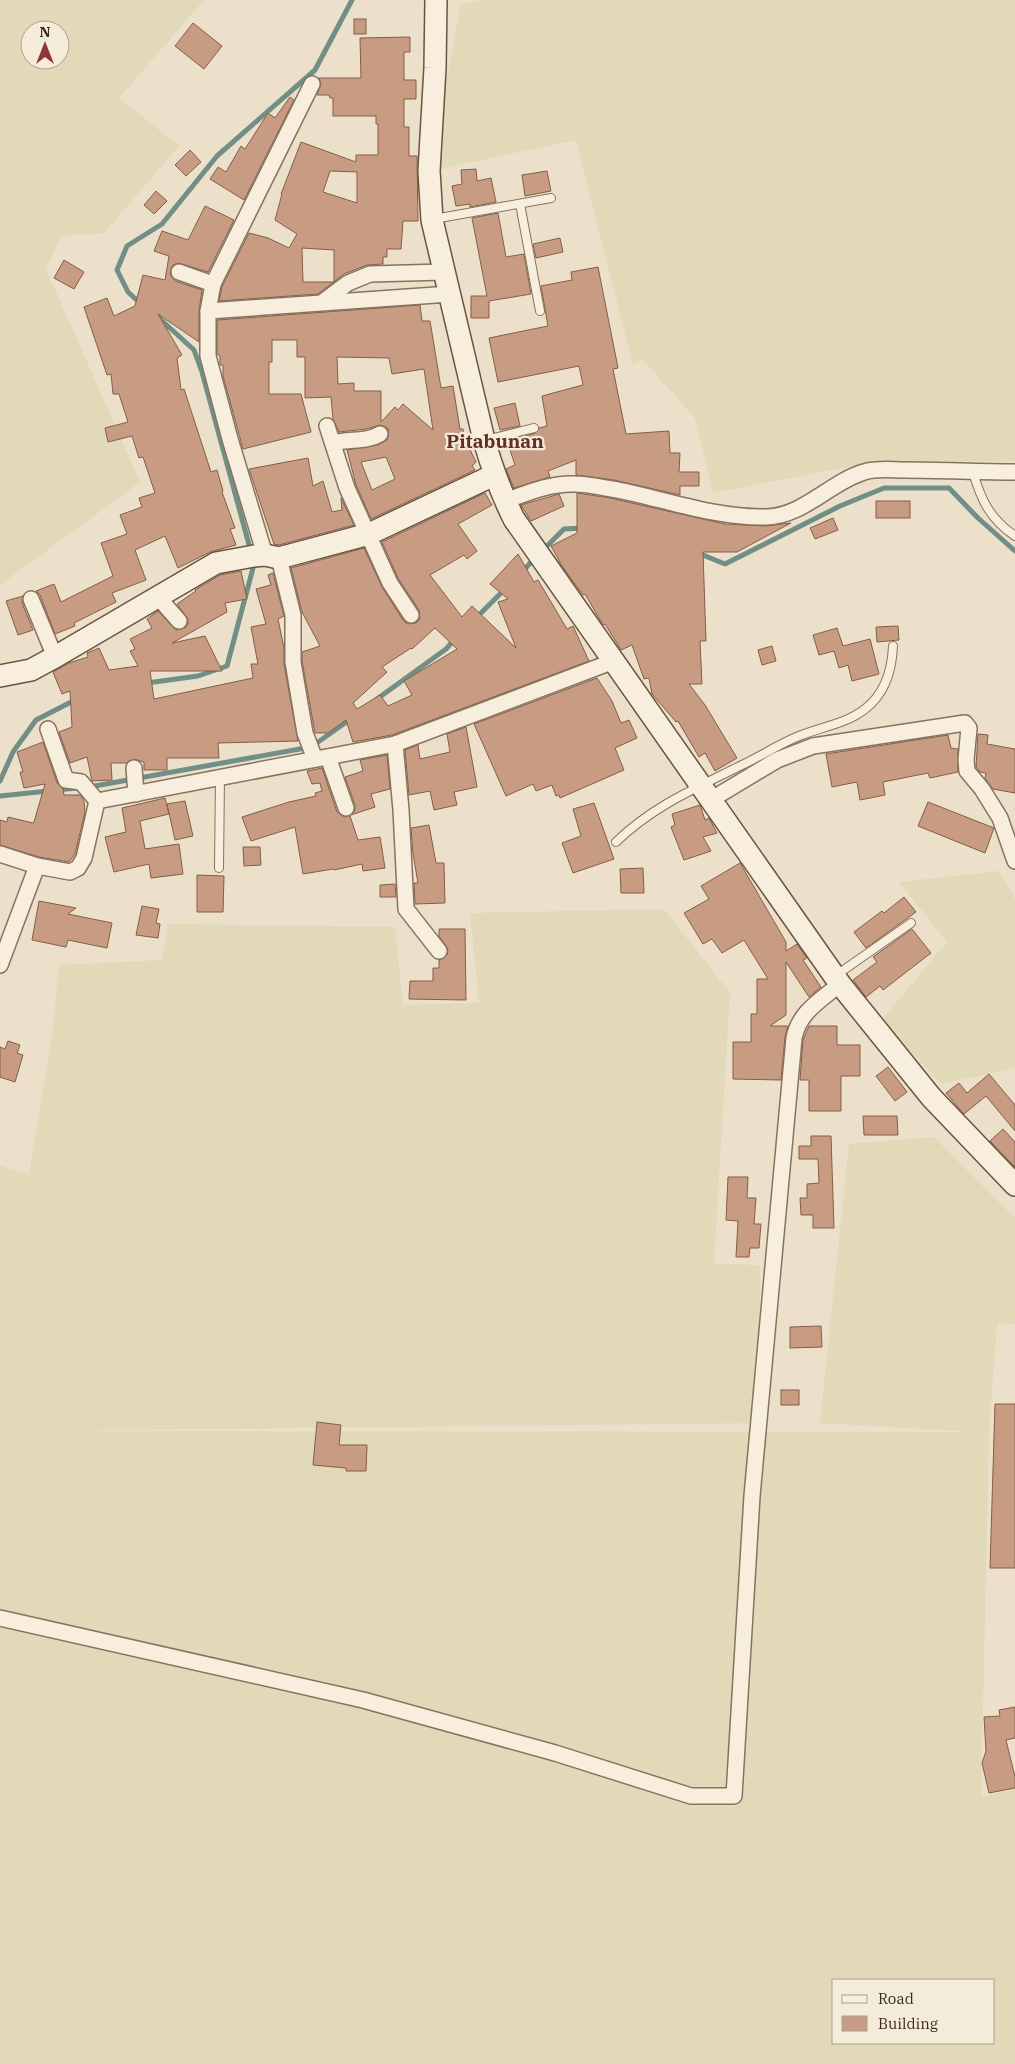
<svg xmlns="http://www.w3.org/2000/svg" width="1015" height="2064" viewBox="0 0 1015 2064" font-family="'IBM Plex Serif',serif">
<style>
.farmland{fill:#e1d9b8;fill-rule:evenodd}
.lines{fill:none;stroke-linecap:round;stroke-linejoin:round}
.stream{stroke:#718f86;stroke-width:5}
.building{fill:#c79c83;stroke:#855d47;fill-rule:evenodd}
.lane-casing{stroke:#87735f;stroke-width:10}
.street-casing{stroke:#87735f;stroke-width:18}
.secondary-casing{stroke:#695442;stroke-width:24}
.lane{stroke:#f7eedd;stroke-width:8}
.street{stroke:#f7eedd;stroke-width:15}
.secondary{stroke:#f7eedd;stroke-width:21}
.labels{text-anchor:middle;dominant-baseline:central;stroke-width:4.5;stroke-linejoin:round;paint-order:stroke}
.quarter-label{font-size:19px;font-weight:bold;fill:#632f24;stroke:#f4ebd9}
</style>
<rect width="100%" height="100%" fill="#ece0ca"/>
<g class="farmland">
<path d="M0 0H204L119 98 179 146 104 233 61 236 46 269 140 482 0 585ZM30 30H60V60H30Z"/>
<polygon points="488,0 1015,0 1015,461 873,462 713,493 695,418 642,359 633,365 576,140 429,171 461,4"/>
<polygon points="999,871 1015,899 1015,1068 942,1084 881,1021 947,942 899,882"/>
<path d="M664 909 730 993 714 1264 760 1265 759 1423 34 1431 974 1432 820 1423 849 1144 934 1137 1015 1218V1324L997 1323 989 1432 981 1797 1015 1789V2064H0V1166L29 1174 53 1028 59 965 162 960 168 924 395 927 403 1005 479 1003 470 913ZM834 1980H994V2043H834Z"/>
</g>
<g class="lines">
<g class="stream">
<polyline points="141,304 128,292 117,270 127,246 162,224 217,156 315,70 352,0"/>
<polyline points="158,317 194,350 202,372 251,552"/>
<polyline points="542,551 564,529 582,528"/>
<polyline points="698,553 725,564 840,506 884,488 949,488 978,518 1015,551"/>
<polyline points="521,573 536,557"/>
<polyline points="475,619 505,589"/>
<polyline points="147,683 198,676 227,666 253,568 253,562"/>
<polyline points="377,699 446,649 455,639"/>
<polyline points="0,781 13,752 36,720 75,700"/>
<polyline points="89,787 311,747 352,718"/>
<polyline points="56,790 78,788"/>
<polyline points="0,796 48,791"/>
</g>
</g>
<g class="building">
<rect x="354" y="19" width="12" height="15"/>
<polygon points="193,23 222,46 204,69 175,46"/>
<path d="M410 37V52H404V80H416V99H404V127H409V156H417L418 221H403L401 249H387V257H383V264L367 265 344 274 318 294 219 301 222 287 249 233 268 238 289 248 297 234 275 220 282 194H281L301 142 356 162V155H378V124H376V116H333V98H330L329 95H317L321 84 319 78H361L360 38ZM330 171 357 172V203L323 192ZM302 248 334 250V282H303Z"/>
<polygon points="290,97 294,100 244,200 210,179 218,167 226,172 241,146 245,149 268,113 275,118"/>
<polygon points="190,150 201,162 186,176 175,165"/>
<polygon points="476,169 477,181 491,178 496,202 470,207 470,204 456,206 452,186 462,184 461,170"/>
<polygon points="547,171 551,191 525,196 522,175"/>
<polygon points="156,191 167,201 154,214 144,205"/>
<polygon points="205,206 234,220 208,272 178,263 173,265 170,273 175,281 202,290 199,311 199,342 158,314 182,355 177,358 181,390 184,389 211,472 217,470 223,491 222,492 235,528 230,529 236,545 210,552 178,568 165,536 135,550 146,580 112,593 116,602 74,623 75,626 55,634 40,595 36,591 54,584 61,602 113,576 101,543 127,534 120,515 142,507 139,498 155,493 143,457 139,458 132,436 108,442 105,428 128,422 119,394 113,394 111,374 107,375 84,307 107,298 114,316 135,306 143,275 165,280 169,256 154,251 162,231 188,240"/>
<polygon points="498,213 506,257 524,254 531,294 489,301 489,318 471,318 471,296 487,296 472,218"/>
<polygon points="560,238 563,252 536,258 533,244"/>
<polygon points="64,260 84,272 74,289 54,278"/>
<polygon points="598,267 618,368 613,369 626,434 669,431 670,453 680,453 679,472 699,472 699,486 680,486 680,495 614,480 576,475 576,460 548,471 550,477 514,488 506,469 515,465 507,441 535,433 539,428 547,426 542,396 583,385 579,366 498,382 489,338 548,326 541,286 572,280 571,272"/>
<path d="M420 305 422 321H430L441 388 453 386 460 429H463L464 437 476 462 472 466 475 470 371 519 356 485 347 450 378 445 387 440 389 430 386 427 380 425 366 429 339 432 333 419 331 397 305 398V357H297V340H272V362H269V394H301L311 432 243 449 223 376V365H220V356L217 354V320ZM337 357 389 358 392 374 424 369 433 430 403 404 398 410 395 407 381 422V391H354V383L338 384ZM386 457 395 479 372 490 361 462Z"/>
<polygon points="515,403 520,426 500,430 494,408"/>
<polygon points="308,458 313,486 323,481 332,512 342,510 341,498 354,525 279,545 274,544 249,469"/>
<path d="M485 493 492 505 458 524 477 551 467 559 464 555 430 575 462 617 472 606 516 648 498 602 508 599 490 584 518 554 534 582 538 580 567 629 573 626 589 661 392 735 353 742 346 720 328 733H315L302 661V652L320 646 302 612 291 568 364 548 382 587 403 620 407 624 416 623 420 619 419 610 398 578 382 542ZM435 628 457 649 404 681 412 695 388 706 380 695 357 709 353 703 387 672 382 667 411 648 412 649Z"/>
<polygon points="577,493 610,498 725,524 765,526 791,523 737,552 703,552 706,641 700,641 702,684 689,684 705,705 737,758 715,771 705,753 699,757 678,721 676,722 652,694 649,678 644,679 632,645 621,650 605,624 603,625 585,594 583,595 562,566 551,546 577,533"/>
<polygon points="559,494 564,506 531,521 521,505"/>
<rect x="876" y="501" width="34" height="17"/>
<polygon points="833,518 838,530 815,539 810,528"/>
<polygon points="241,571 247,599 225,603 227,612 172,643 205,636 222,671 150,671 154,699 253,678 251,664 258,664 251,627 266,624 256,589 271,585 268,575 273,573 284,616 278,619 284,648 284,664 298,741 218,743 219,758 167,758 167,770 144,770 144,762 134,759 126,763 111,763 112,780 92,781 87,757 70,763 59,732 72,727 70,691 62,694 53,672 69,663 88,657 87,653 99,648 109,670 138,666 130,651 135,649 130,639 152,628 147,619 158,611 176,630 185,628 188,624 188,619 177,604 196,591 195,590 220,575"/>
<polygon points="23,596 22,603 33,630 18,635 6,601"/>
<polygon points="898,626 899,640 877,642 876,627"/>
<polygon points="837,628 843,646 870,639 879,674 852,681 848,665 839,668 834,651 819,655 813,635"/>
<polygon points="772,646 776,661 762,665 758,650"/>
<polygon points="597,678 612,701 621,723 629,720 637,738 615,748 624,770 560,798 559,795 556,796 552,785 536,791 533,784 506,796 474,724"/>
<polygon points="466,727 477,787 454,792 457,805 434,810 430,791 409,795 405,750 418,745 420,759 450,752 447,734"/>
<polygon points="978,734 988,735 987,744 1015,749 1015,793 993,789 985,778 986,773 980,772 976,767"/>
<polygon points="948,735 951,748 958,749 958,772 930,778 928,773 883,782 885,795 860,800 857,782 832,787 826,754"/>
<polygon points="43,742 57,783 63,789 64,795 80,795 84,801 85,812 75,854 69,862 39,857 0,845 0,820 7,822 8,817 33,823 34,822 45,784 24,788 20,772 23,772 17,752"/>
<polygon points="387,755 390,789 371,794 375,807 351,815 355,810 355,805 345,777 363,771 360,760"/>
<polygon points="322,768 337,812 344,817 350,816 358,840 380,837 385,868 363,871 362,864 334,870 333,869 303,874 295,827 251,841 242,817 289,802 316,796 315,793 322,791 320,783 312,784 307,771"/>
<polygon points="165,798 169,814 140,821 145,849 179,844 183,874 151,878 149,864 114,872 105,837 126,832 122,808"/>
<polygon points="185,801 193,836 175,840 167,804"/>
<polygon points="928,802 994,828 985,853 918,826"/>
<polygon points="594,803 614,859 573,873 562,843 581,836 573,809"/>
<polygon points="700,805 705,820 709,818 717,833 703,837 711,851 684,860 671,827 675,825 672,814"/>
<polygon points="429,825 436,863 444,863 445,903 415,904 414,883 418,883 413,854 411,828"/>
<polygon points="243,847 260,847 261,865 244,866"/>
<polygon points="740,863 786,942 786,951 797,944 807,958 803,960 821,987 809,997 786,962 786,1015 770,1026 788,1026 785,1037 781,1080 733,1079 733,1042 751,1042 751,1014 757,1014 757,979 768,979 744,940 722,953 712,939 703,944 684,913 709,899 701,886"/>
<polygon points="643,868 644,893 621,893 620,869"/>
<polygon points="197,875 224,876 223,912 197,912"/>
<polygon points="395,884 396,897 380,897 380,885"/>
<polygon points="904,897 916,912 866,948 854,932 882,911 884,913"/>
<polygon points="39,901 76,908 68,914 112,923 107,948 68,940 66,947 32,940"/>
<polygon points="142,906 159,909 156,923 160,924 158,938 136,935"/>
<polygon points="439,929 465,929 466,1000 409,999 410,981 433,981 433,968 439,968 439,960 447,955 448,949 439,936"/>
<polygon points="912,929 931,953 883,990 880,986 866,997 853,980 877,962 873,957"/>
<polygon points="809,1026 837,1026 837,1045 860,1045 860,1076 841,1076 841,1111 809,1111 809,1080 800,1080 803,1040"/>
<polygon points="8,1041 20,1045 17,1053 23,1055 15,1082 0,1077 0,1047 5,1049"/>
<polygon points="888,1067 907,1092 895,1101 876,1076"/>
<polygon points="989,1074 1015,1105 1015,1131 986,1096 964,1114 946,1093 959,1083 967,1093"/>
<polygon points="863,1116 897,1116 898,1135 864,1135"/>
<polygon points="1003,1129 1015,1142 1015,1167 990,1141"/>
<polygon points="811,1136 831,1136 834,1228 813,1228 813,1215 801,1215 800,1198 807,1198 807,1184 819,1183 818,1159 799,1159 799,1146 811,1146"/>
<polygon points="728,1177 748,1177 747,1198 756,1198 754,1224 761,1224 759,1248 750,1248 749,1257 736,1257 738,1221 726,1220"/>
<polygon points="821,1326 822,1347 790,1348 790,1327"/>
<rect x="781" y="1390" width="18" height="15"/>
<polygon points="995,1404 1015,1404 1015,1568 990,1568"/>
<polygon points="317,1422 341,1425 339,1445 367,1445 366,1471 346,1471 346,1468 313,1465"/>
<polygon points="1015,1707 1015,1738 1006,1740 1015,1777 1015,1788 989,1793 982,1763 986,1751 984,1717 1000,1716 999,1710"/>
</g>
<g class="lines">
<g class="lane-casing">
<g id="lane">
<polyline points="520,204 540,311"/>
<polyline points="434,219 551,198"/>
<polyline points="486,440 534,428"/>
<path d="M973 472C981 500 990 519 1015 536"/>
<path d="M616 842C653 806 696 788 742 765 761 756 779 744 799 736 821 727 846 724 865 709 886 693 892 670 893 646"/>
<polyline points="219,868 220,777"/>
<polyline points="835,976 911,923"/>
</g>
</g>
<g class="street-casing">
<g id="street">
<polyline points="179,272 213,284"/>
<polyline points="324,301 348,283 370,274 444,272"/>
<polyline points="208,311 450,294"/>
<polyline points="327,426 347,488 390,583 411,615"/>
<path d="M333 443C349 438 365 443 380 434"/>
<path d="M505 501C527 493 550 483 575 484 587 484 600 487 612 489 662 498 713 518 765 517 803 517 830 482 864 472 876 468 892 470 905 470 942 470 978 472 1015 472"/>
<polyline points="265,555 230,439 208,356 208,311 213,284 312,84"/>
<polyline points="279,558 293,615 293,662 305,733 315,759"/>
<polyline points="158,597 179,621"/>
<polyline points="31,599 55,657"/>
<polyline points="48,729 66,780 81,782 97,801"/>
<polyline points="395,744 401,810 406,909 439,951"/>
<polyline points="328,757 346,808"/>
<polyline points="134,768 136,794"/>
<polyline points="712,799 777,760 813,746 965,723 969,728 966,760 967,771 982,789 1000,818 1015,861"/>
<polyline points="97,801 395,744 614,661"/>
<polyline points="0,854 37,866 70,872 78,868 84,858 97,801"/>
<polyline points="0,965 37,866"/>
<path d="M0 1618 363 1700 555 1753 691 1796H734L752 1496 794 1038C799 1012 821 1000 840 984"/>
</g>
</g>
<g class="secondary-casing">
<g id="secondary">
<path d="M436 0 435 68 429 171 432 220 484 440C492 468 501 493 514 519L840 984 931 1097 1015 1185"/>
<polyline points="0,676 31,670 55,657 216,563 254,556 265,555 279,558 369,534 494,475"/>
</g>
</g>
<use href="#lane" class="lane"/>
<use href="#street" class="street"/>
<use href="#secondary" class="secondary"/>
</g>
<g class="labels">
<g class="quarter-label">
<text x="495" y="441">Pitabunan</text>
</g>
</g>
<rect x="832" y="1979" width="162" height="65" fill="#f4ebd9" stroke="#a99f90"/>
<rect x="842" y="1995" width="25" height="8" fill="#f7eedd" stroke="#a99f90"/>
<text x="878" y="2004" font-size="15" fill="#392c22">Road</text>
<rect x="842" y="2016" width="25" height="15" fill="#c79c83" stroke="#a99f90"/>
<text x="878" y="2029" font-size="15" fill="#392c22">Building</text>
<g transform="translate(45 45)"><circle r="24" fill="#f4ebd9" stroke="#a99f90"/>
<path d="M0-4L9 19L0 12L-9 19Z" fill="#923338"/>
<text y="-8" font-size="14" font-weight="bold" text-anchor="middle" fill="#392c22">N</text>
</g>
</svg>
